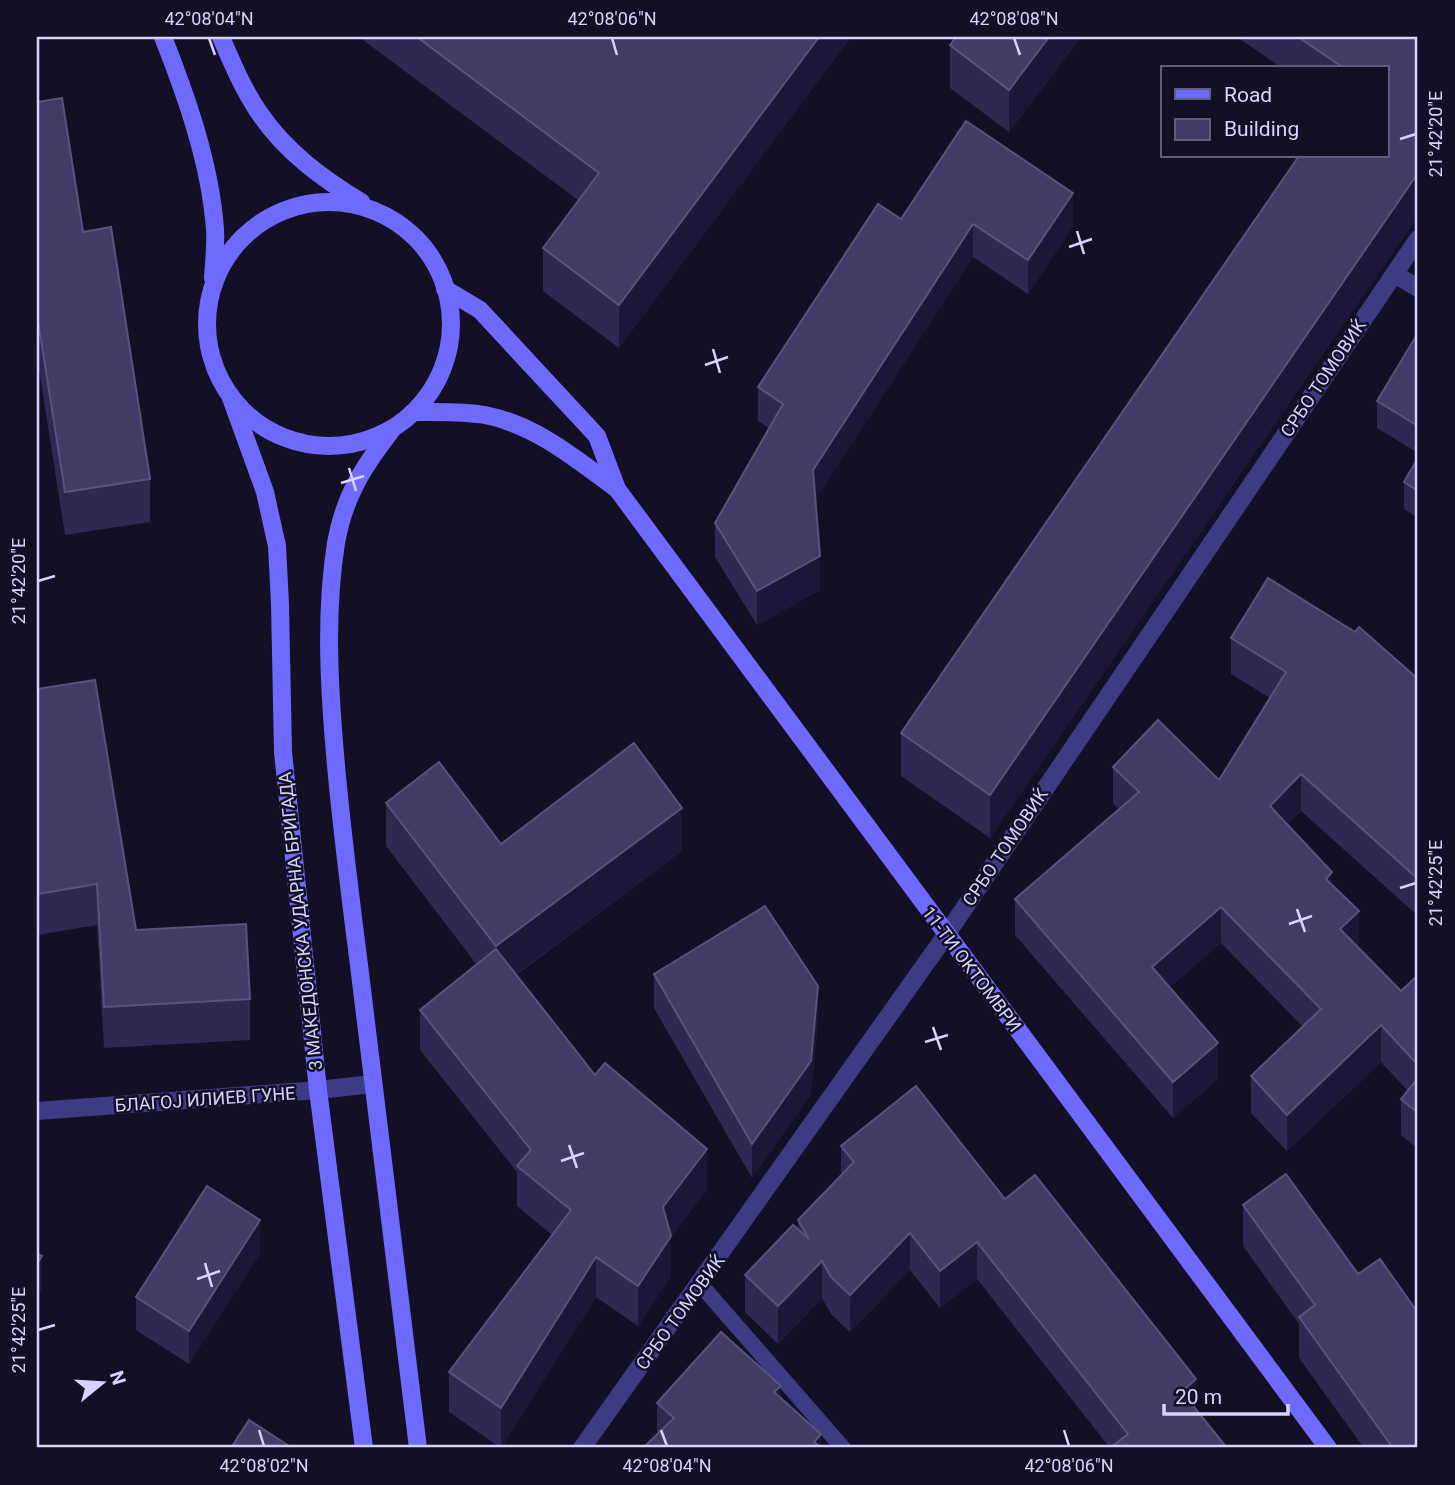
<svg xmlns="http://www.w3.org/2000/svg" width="1455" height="1485" viewBox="0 0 1455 1485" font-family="Roboto,sans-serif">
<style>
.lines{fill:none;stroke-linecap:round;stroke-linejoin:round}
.lane{stroke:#3e3a83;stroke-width:16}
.street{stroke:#3e3a83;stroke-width:18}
.secondary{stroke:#6f6afe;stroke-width:18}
.wall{fill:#312852}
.shaded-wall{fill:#1d1638}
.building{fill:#433a65;stroke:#5a527d;stroke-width:2}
.ticks{fill:none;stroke:#d8d2ff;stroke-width:2.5}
.labels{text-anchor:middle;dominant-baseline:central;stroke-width:5;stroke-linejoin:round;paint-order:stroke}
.street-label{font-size:18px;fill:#d8d2ff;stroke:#130f24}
.neatline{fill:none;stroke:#d8d2ff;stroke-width:2.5}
.ticks-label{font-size:18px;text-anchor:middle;fill:#d8d2ff}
</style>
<rect width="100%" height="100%" fill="#130f24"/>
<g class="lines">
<polyline class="lane" points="700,1284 843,1448"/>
<g class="street">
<polyline points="1394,274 1418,288"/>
<polyline points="37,1111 318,1090 373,1084"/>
<polyline points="582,1448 946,935 1418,239"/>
</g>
<g class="secondary">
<path d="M163 37C187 98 210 163 215 229 216 245 214 262 213 278"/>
<path d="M221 37C232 63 244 91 260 114 286 152 323 179 361 202"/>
<circle cx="329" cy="324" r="122"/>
<polyline points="445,289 480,310 597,436 617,489 1328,1448"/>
<polyline points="231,398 265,492 277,546 280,604 283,752 318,1090 364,1448"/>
<path d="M414 412C438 412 462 411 485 415 536 425 576 459 617 489"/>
<path d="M391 431C363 467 344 497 336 543 325 613 329 684 335 754 341 825 350 895 359 965 379 1126 398 1287 418 1448"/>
</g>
</g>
<g class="wall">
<polygon points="359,37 851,37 619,348 543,291 543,248 578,200"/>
<polygon points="956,37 1081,37 1009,132 950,88 950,45"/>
<polygon points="1237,37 1418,37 1418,216 990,838 901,776 901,733 1387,68 1282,68"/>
<polygon points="37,102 83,232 150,479 150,522 65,535 37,357"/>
<polygon points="901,219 1073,226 1028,294 973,257 815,500 820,590 757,625 715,557 715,523 769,428 758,421 758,387"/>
<polygon points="1418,333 1418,453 1377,428 1377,401"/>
<polygon points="1418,458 1418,518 1404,509 1404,482"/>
<polygon points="1231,638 1418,679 1418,916 1301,811 1287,825 1332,884 1359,947 1401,991 1418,975 1418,1149 1401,1135 1401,1099 1408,1091 1381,1062 1287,1151 1251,1113 1251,1076 1303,1027 1221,943 1170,987 1218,1079 1173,1118 1015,935 1015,899 1119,809 1113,803 1113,767 1219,780 1270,698 1231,674"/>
<polygon points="37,689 136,930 250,999 250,1040 104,1048 97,925 37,935"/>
<polygon points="386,803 501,844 682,851 516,975 595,1075 707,1189 671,1237 671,1276 638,1326 596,1297 501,1448 449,1412 449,1372 552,1235 517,1206 517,1172 420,1050 420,1010 477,965 386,846"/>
<polygon points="654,974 818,1019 811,1094 752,1178 654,1008"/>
<polygon points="841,1146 1005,1199 1196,1379 1110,1448 977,1279 940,1308 910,1270 850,1332 831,1314 822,1298 778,1344 745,1312 745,1275 798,1229 798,1220 841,1175"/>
<polygon points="1243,1205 1418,1448 1364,1448 1299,1358 1299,1324 1243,1246"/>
<polygon points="260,1253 189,1364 136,1330 136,1297"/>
<polygon points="781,1386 657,1434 657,1403"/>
</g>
<g class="shaded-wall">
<polygon points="819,37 851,37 619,348 619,305"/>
<polygon points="1049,37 1081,37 1009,132 1009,90"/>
<polygon points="1418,173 1418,216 990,838 990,795"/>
<polygon points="1073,193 1073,226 1028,294 1028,260"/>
<polygon points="973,224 973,257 813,504 813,470"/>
<polygon points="820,556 820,590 757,625 757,591"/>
<polygon points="1301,774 1301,811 1270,843 1270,806"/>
<polygon points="682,808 682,851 496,989 496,946"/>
<polygon points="1332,872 1332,908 1326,879"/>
<polygon points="1221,907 1221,943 1152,1003 1152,967"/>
<polygon points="1359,911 1359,948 1340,929"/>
<polygon points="818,986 818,1019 811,1094 752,1178 752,1144"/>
<polygon points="1381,1025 1381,1062 1287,1151 1287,1115"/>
<polygon points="1218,1043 1218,1079 1173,1118 1173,1082"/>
<polygon points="707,1149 707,1189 671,1237 671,1276 638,1326 638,1286 663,1207"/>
<polygon points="260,1220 260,1253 189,1364 189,1331"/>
<polygon points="910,1233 910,1270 850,1332 850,1295"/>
<polygon points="977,1242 977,1279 940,1308 940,1271"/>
<polygon points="42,1256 42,1290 37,1298 37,1264"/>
<polygon points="596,1257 596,1297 501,1448 501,1408"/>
<polygon points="822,1261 822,1298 778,1344 778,1306"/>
<polygon points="1196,1379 1196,1416 1182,1392"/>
<polygon points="781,1386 781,1421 774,1392"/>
<polygon points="821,1434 821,1448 814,1442"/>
</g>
<g class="building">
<polygon points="417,37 819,37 619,305 543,248 599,173"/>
<polygon points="956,37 1049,37 1009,90 950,45"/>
<polygon points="1298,37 1418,37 1418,173 990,795 901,733 1299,156 1387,156 1387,68 1344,68"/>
<polygon points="62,98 83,232 111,227 150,479 65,492 37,314 37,102"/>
<polygon points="966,121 1073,193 1028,260 973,224 813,470 820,556 757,591 715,523 783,404 758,387 878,204 901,219"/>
<polygon points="1418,333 1418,426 1377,401"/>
<polygon points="1418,458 1418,491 1404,482"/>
<polygon points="1268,578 1355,632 1359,627 1418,679 1418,879 1301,774 1270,806 1332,872 1326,879 1359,911 1340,929 1401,991 1418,975 1418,1065 1381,1025 1287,1115 1251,1076 1321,1009 1221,907 1152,967 1218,1043 1173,1082 1015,899 1139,792 1113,767 1158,720 1219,780 1286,672 1231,638"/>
<polygon points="95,680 136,930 246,924 250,999 104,1007 97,884 37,894 37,689"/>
<polygon points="634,743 682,808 496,946 386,803 439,762 501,844"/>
<polygon points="765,906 818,986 811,1061 752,1144 654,974"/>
<polygon points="496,949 595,1075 605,1063 707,1149 663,1207 671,1236 638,1286 596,1257 501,1408 449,1372 571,1210 517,1166 531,1150 420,1010"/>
<polygon points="1418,1078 1418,1113 1401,1099"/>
<polygon points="916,1086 1005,1199 1035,1175 1196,1379 1182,1392 1227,1448 1110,1448 1128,1434 977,1242 940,1271 910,1233 850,1295 831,1277 822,1261 778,1306 745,1275 793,1225 809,1239 798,1220 854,1162 841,1146"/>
<polygon points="1286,1174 1358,1274 1380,1259 1418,1313 1418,1448 1393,1448 1299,1317 1315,1305 1243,1205"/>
<polygon points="207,1186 260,1220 189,1331 136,1297"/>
<polygon points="37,1253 42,1256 37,1264"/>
<polygon points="721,1332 781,1386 774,1392 821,1434 814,1442 822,1448 643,1448 674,1418 657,1403"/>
<polygon points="249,1420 292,1448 231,1448"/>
</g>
<path class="ticks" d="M209 38 215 55M612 38 617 55M1014 38 1020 55M1400 139 1416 134M1077 231 1084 254M1069 247 1092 239M713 349 720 373M705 365 728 357M349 468 356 491M341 483 364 476M38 581 55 576M1400 888 1416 883M1297 909 1305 932M1289 924 1312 916M933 1027 941 1050M925 1042 948 1035M569 1145 577 1168M561 1161 584 1153M205 1263 212 1287M197 1279 220 1271M38 1330 55 1325M259 1430 264 1446M661 1430 667 1446M1064 1430 1069 1446"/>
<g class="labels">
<g class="street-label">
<text transform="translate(1323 378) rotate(-56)">СРБО ТОМОВИЌ</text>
<text transform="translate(1005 847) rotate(-56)">СРБО ТОМОВИЌ</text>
<text transform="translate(300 921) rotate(-96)">3 МАКЕДОНСКА УДАРНА БРИГАДА</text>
<text transform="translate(972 969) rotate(53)">11-ТИ ОКТОМВРИ</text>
<text transform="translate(205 1099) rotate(-4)">БЛАГОЈ ИЛИЕВ ГУНЕ</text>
<text transform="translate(680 1312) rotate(-54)">СРБО ТОМОВИЌ</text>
</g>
</g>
<rect width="1455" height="1485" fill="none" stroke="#130f24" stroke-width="77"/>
<rect x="1161" y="66" width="228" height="91" fill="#130f24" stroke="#625d7c" stroke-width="2"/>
<rect x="1175" y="89" width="35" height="10" fill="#6f6afe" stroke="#625d7c" stroke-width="2"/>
<text x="1224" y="102" font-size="21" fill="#d8d2ff">Road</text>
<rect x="1175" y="119" width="35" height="21" fill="#433a65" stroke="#625d7c" stroke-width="2"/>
<text x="1224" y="136" font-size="21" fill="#d8d2ff">Building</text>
<g transform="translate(102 1383) rotate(72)" stroke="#130f24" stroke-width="5" paint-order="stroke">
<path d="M0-5L12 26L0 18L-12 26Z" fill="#d8d2ff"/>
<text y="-10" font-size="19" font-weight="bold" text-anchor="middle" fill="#d8d2ff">N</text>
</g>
<path d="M1164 1404v10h124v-10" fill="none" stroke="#d8d2ff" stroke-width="3.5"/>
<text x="1175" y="1404" font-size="21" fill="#d8d2ff" stroke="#130f24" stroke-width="5" paint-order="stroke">20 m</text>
<rect x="38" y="38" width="1378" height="1408" class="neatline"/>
<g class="ticks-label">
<text x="209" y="25">42°08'04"N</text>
<text x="612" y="25">42°08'06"N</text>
<text x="1014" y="25">42°08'08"N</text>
<text transform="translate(1436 134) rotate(-90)" y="6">21°42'20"E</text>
<text transform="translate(19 581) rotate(-90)" y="6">21°42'20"E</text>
<text transform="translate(1436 883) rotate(-90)" y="6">21°42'25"E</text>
<text transform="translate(19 1330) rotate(-90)" y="6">21°42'25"E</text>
<text x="264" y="1472">42°08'02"N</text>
<text x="667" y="1472">42°08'04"N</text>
<text x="1069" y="1472">42°08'06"N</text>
</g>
</svg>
